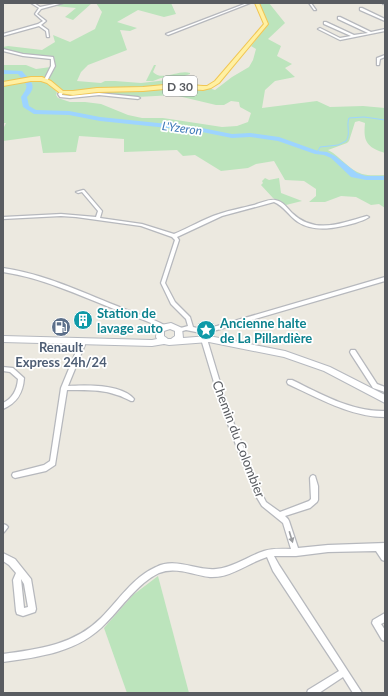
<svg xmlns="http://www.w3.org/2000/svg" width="388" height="696" viewBox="0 0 388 696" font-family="Lato,sans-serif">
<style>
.green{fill:#bce4bc}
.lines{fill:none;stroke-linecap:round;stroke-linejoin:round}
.stream{stroke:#9dd4ff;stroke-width:1}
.river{fill:#9dd4ff;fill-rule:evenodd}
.street-casing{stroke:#b6b8bd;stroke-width:2.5}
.secondary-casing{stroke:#b6b9bf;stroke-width:2}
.primary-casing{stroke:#f1c654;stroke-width:2}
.street{fill:#fff;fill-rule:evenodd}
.secondary{fill:#fff;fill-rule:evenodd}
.primary{fill:#fff0a2;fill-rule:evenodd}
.wall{fill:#aba9a3}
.shaded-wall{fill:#8b8984}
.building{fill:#c7c4bd;stroke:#8b8984}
.oneway{fill:#9b9da0}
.labels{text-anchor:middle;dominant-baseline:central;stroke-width:3.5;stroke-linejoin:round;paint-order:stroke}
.shield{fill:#fff;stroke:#8b8d90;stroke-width:1}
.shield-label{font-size:12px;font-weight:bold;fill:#595c61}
.far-water-label{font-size:12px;font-style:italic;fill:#3e79b8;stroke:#fff}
.culture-label{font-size:13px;font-weight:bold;fill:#0d838f;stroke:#fff;text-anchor:start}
.service-label{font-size:13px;font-weight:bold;fill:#4e5e75;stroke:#fff}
.street-label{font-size:13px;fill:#595c61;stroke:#fff}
</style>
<rect width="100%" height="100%" fill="#ece9e0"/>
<g class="green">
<polygon points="64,3 92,3 73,20 65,17 76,8 55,6"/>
<path d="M96 3H171L176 14 164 17 138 10 117 22 137 28 130 31 120 30 127 50 88 65 81 72 77 81 101 83 105 81H115L141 83 167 80 190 82 215 90 232 77 249 67 253 60 256 49 251 46 268 25 260 3H269L285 23 268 39 281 46 277 56 292 64 285 68 295 77 275 81 265 90 262 108 317 101 330 107 363 106 385 108V153C367 147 363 142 365 123L359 121 355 122 349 141 347 143 328 150C340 156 349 170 362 174 369 176 378 175 385 175V208L379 204 371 205 356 197 341 196 325 202H309L316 196V189L304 181 285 180 274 161 256 164 248 168 221 171 195 155 183 156 177 150 124 152V139L79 136 76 152 43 153 40 136 3 141V129L6 123H3V65H26L36 69 51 67 46 79 48 83 57 92 56 95 58 98 70 102H85L101 104 128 115 142 118H163L222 127 237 126 248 122 251 113 240 107 239 102 231 101 224 105H216L174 95 137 97 100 92 79 95 78 92 62 90 47 79 55 66 54 56 24 55 3 49V47L8 46 42 50 55 42 53 35 70 42 95 29 102 12Z"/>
<path d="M154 65H156L153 72C162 82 179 69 190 73V74L176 79 161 78 153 81H146Z"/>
<polygon points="265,178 269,180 279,178 281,193 302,201 286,205 273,198 261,185 263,183 262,181"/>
<polygon points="158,576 189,693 127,693 104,628 133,595"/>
</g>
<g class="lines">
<path class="stream" d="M317 153 320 147 338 145 346 141C351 134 346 126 349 118L364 117 385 120"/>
<path class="river" d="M3 70 22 71C31 82 38 85 27 97L29 106 36 110 69 111 100 117 197 127 232 134 250 133 279 137 318 151 327 152 335 156 357 173 366 176H385V180H366L351 177 331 158 324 155 315 154 278 141 250 137 232 138 197 131 100 121 69 115 34 114 23 107 21 97C30 85 27 85 18 74H3Z"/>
<g class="street-casing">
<g id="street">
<polygon points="31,3 34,3 40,7 59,3 63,3 41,9 37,14 46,21 41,25 48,30 49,37 47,37 46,31 39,26 3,36 3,34 38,24 43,21 35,14 39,8"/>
<polygon points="247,3 250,3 168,35 166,34"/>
<polygon points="309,3 311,3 316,10 314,10"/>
<rect x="383" y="3" width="2" height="1"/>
<polygon points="360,8 362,8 385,19 385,21 360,10"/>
<polygon points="338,17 340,17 371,32 385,29 385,31 340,40 318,29 320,28 340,38 351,36 324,24 324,22 326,22 354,35 368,33 338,19"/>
<polygon points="3,49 23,54 53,57 55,66 47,81 44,80 51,66 51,59 23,56 3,51"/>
<polygon points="385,55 385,57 380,59 379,65 377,65 377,58"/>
<polygon points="61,91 64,92 62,94 62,95 70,96 99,93 138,97 140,98 138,99 99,95 70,98 60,97 58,94"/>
<path d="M83 190H84L102 211 100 218 142 224 174 234C189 228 203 219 219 214 230 210 243 208 254 205 261 203 269 199 275 200 283 201 287 208 292 213 315 235 341 223 367 216L369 217C365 220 360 221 355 223 337 228 315 233 298 222 289 216 284 206 274 202L222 216 177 237 179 240 165 283 175 302 190 317 193 327 201 329 217 326 385 277V281L217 330 201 333 186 330 179 332 177 331 176 330 177 329 188 326 186 319 171 304 161 283 175 240 172 237 141 226 76 217 61 216 3 219V217L61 214 96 217 98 211 82 192 78 193 76 192Z"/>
<path d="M3 268C44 274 79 291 117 306 133 313 150 317 166 326L167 327 164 329 162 328C147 320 130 316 114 309 76 294 43 278 3 272Z"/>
<path d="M204 337 207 339 228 409 262 494 266 502 280 512 309 501 311 499 310 478 311 476 313 475 315 476 318 486V500L317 502 310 508 285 516 288 519 289 521 298 548 328 545 385 543V561L382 560 376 551 328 552 296 556H274L279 565 362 693H353L343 677 319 693H307L308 690 339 671 273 571 267 557C248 563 231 578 210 577 194 575 175 566 159 573 137 584 123 606 106 623 79 652 40 657 3 662V654C39 649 74 645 101 618 119 600 132 578 156 567 176 557 196 571 216 569 233 568 248 556 264 551 273 548 282 549 291 549L283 523 262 506 256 496 222 409 201 339Z"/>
<path d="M83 340 85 341 86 342 68 386C85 385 122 384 134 399L133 401H131C126 399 122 396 117 395 101 389 83 390 67 390L55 465 46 471 15 478 13 477 12 475 13 473 44 465 50 461 61 388 80 342 81 341Z"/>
<polygon points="351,350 355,350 377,384 385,387 385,392 373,388 351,354 350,352"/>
<path d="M3 367 13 368 24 378C23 393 17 403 3 409V403C13 398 17 390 18 379L10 372 3 371Z"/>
<path d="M288 380H292C321 394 352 412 385 411V417C351 417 318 398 288 384L287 382Z"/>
<polygon points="3,524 6,525 8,527 5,531 3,533"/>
<path d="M3 553 15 559 31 579 36 609 35 612 23 616 17 614 16 611 13 580 16 573 9 565 3 561ZM21 579 24 584 28 607 24 608Z"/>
<polygon points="385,613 385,622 381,624 385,630 385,641 382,640 372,623 373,620"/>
</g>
</g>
<g class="secondary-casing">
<path id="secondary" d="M171 323 182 328 183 338 209 336 285 351 330 367 385 395V403L324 371 284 357 209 342 169 345 164 344 152 346 3 342V336L152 340 157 339 156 337 157 328 161 325ZM170 329 175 331V336L171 339H168L164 336V331Z"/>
</g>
<g class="primary-casing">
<polygon id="primary" points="255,3 259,3 268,24 219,83 211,88 203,90 175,88 143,91 97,92 73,95 60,93 47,83 41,81 31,81 3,86 3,82 31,77 42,77 51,81 63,91 73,91 97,88 143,87 175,84 203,86 207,86 215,81 264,24"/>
</g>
<use href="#street" class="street"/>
<use href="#secondary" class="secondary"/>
<use href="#primary" class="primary"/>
</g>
<polygon class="wall" points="87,316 87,318 83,323 79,323 78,321"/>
<polygon class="shaded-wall" points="87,316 87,318 83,323 83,321"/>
<polygon class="building" points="82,315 87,316 83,321 78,321"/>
<defs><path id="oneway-solid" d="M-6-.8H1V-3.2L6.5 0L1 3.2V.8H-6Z"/></defs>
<use class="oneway" href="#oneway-solid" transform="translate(291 537) rotate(73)"/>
<defs>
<g id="building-disc" transform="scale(1)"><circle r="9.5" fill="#0f9aa8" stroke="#fff"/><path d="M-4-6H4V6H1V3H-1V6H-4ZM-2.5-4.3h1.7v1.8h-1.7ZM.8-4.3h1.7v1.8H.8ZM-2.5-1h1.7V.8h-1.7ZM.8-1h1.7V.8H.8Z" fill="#fff"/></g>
<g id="fuel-disc" transform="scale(1)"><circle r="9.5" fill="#5c6f8a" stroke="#fff"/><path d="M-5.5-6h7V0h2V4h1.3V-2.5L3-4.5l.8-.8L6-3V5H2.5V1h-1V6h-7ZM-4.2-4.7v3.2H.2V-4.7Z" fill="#fff"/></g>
<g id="sight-disc" transform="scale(1)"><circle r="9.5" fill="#0f9aa8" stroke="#fff"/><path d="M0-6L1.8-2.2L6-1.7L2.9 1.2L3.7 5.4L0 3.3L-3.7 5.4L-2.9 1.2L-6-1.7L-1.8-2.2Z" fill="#fff"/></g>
</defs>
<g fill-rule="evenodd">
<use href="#building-disc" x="83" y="320"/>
<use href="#fuel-disc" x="61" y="327"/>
<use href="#sight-disc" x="206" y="330"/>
</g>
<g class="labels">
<rect class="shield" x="163" y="76" width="34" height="20" rx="3"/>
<g class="shield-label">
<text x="180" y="86">D 30</text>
</g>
<g class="far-water-label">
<text transform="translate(182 128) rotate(7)">L'Yzeron</text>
</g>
<g class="culture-label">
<text x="97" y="313">Station de<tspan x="97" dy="15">lavage auto</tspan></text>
<text x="220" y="323">Ancienne halte<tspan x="220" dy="15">de La Pillardière</tspan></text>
</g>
<g class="service-label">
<text x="61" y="347">Renault<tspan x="61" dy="15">Express 24h/24</tspan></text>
</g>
<g class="street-label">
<text transform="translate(239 439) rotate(69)">Chemin du Colombier</text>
</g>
</g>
<rect width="388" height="696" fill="none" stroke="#595c61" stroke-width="8"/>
</svg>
